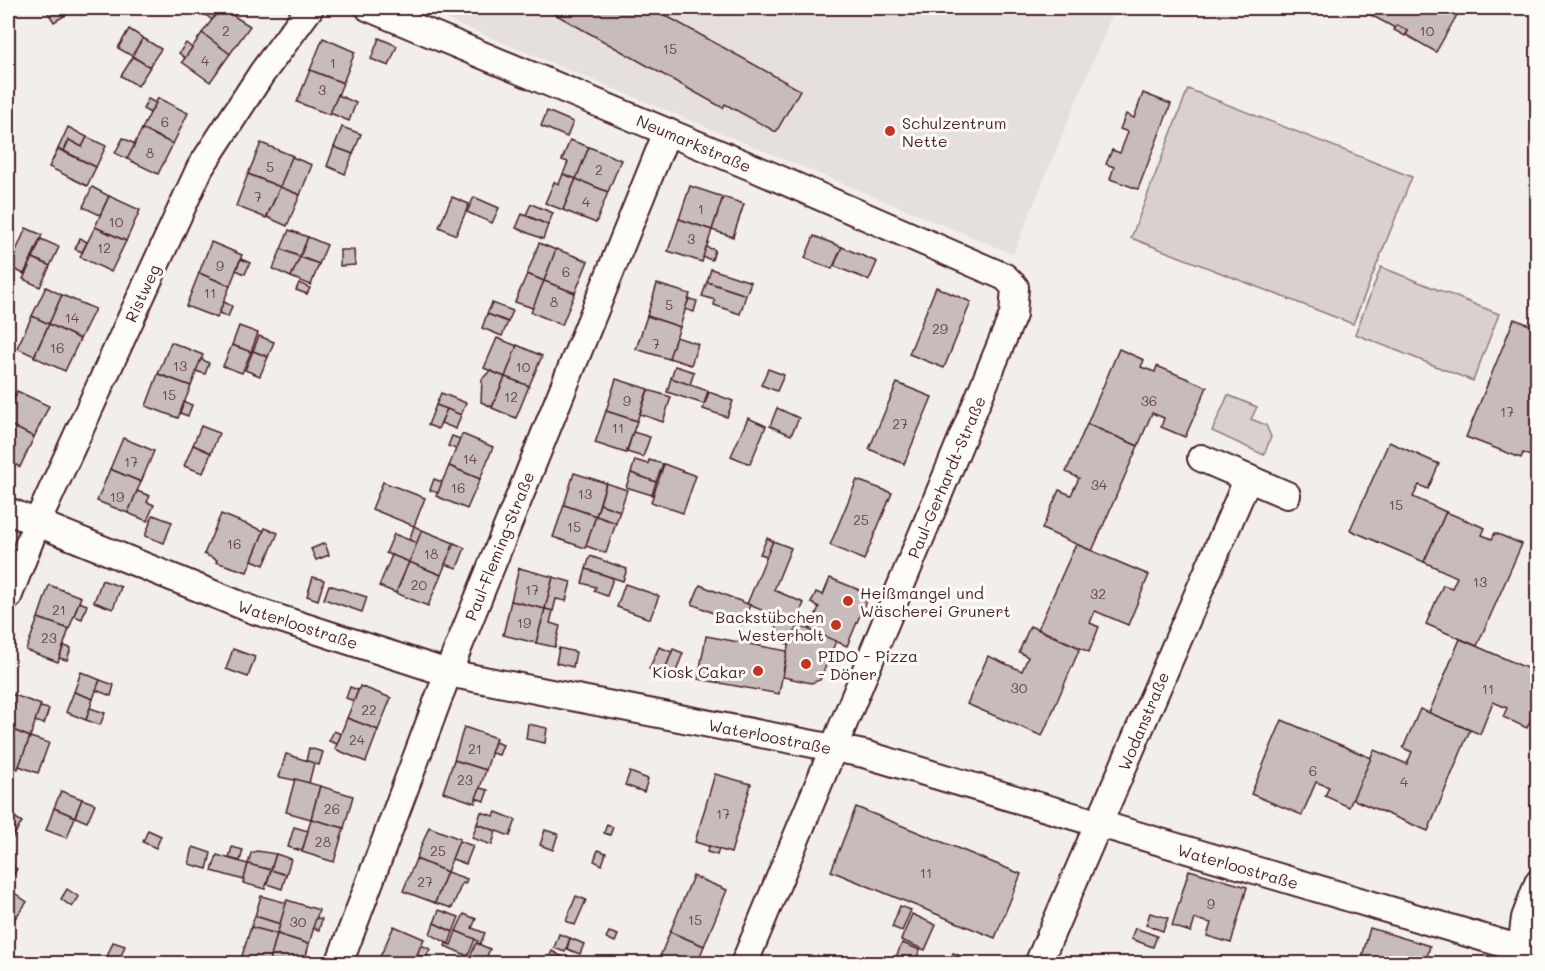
<svg xmlns="http://www.w3.org/2000/svg" width="1545" height="971" viewBox="0 0 1545 971" font-family="Mali,sans-serif">
<style>
.built{fill:#e5dfdd}
.green{fill:#d9d0cf;stroke:#92787d;stroke-width:1.5}
.building{fill:#c8bbbb;stroke:#4a1f2b;stroke-width:1.5}
.lines{fill:none;stroke-linecap:round;stroke-linejoin:round}
.minor-casing{stroke:#4a1f2b;stroke-width:30}
.minor{stroke:#fdfcf7;stroke-width:26}
.poi-dot{fill:#c8321e;stroke:#fdfcf7;stroke-width:2}
.labels{text-anchor:middle;dominant-baseline:central;stroke-width:6;stroke-linejoin:round;paint-order:stroke}
.number-label{font-size:14px;fill:#6a464f}
.poi-label{font-size:16px;fill:#4a1f2b;stroke:#fdfcf7;text-anchor:start}
.street-label{font-size:16px;fill:#4a1f2b;stroke:#fdfcf7}
</style>
<rect width="100%" height="100%" fill="#f2efeb"/>
<filter id="ink" filterUnits="userSpaceOnUse"><feTurbulence type="fractalNoise" baseFrequency=".0167" numOctaves="2"/><feDisplacementMap in="SourceGraphic" scale="12" xChannelSelector="R" yChannelSelector="G"/><feConvolveMatrix kernelMatrix="1 2 1 2 8 2 1 2 1" color-interpolation-filters="sRGB"/></filter>
<g filter="url(#ink)">
<polygon class="built" points="419,8 1115,8 1013,254"/>
<g class="green">
<polygon points="1188,89 1412,177 1353,324 1131,238"/>
<polygon points="1381,267 1499,314 1473,381 1355,334"/>
<polygon points="1228,395 1257,407 1251,419 1266,425 1271,437 1264,455 1212,431"/>
</g>
<g class="building">
<polygon points="45,8 72,8 74,10 54,22"/>
<polygon points="211,8 219,10 212,20 206,15"/>
<polygon points="221,8 250,26 230,54 202,33"/>
<polygon points="544,8 652,8 800,90 776,132 725,104 723,108"/>
<polygon points="1358,8 1461,8 1436,52 1406,35 1408,31 1397,25 1395,28"/>
<polygon points="1397,25 1408,31 1405,36 1394,30"/>
<polygon points="129,29 143,38 132,56 118,48"/>
<polygon points="202,33 230,54 210,82 182,62"/>
<polygon points="143,38 161,49 149,67 132,56"/>
<polygon points="323,38 355,52 343,83 310,70"/>
<polygon points="379,38 397,46 389,66 371,59"/>
<polygon points="186,43 192,48 185,58 179,53"/>
<polygon points="133,57 150,67 138,86 121,76"/>
<polygon points="310,70 343,83 330,115 297,102"/>
<polygon points="1143,93 1171,104 1138,189 1110,179 1114,167 1106,164 1112,150 1120,153 1128,132 1120,129 1126,114 1134,118"/>
<polygon points="338,95 356,103 349,121 330,113"/>
<polygon points="158,98 188,113 173,144 142,129"/>
<polygon points="148,99 156,103 150,113 143,109"/>
<polygon points="547,111 573,122 567,137 541,126"/>
<polygon points="68,127 87,137 82,147 69,140 64,151 58,149"/>
<polygon points="342,127 361,134 353,154 334,147"/>
<polygon points="142,129 173,144 158,174 127,159"/>
<polygon points="87,137 106,146 96,167 64,151 69,140 82,147"/>
<polygon points="123,138 135,144 127,159 115,153"/>
<polygon points="570,140 589,147 576,179 563,174 568,162 562,160"/>
<polygon points="261,143 293,156 280,187 248,174"/>
<polygon points="334,147 353,154 345,174 327,166"/>
<polygon points="589,147 621,160 608,192 576,179"/>
<polygon points="58,149 96,167 87,186 49,167"/>
<polygon points="292,157 312,165 300,195 280,187"/>
<polygon points="248,174 280,187 266,218 236,206"/>
<polygon points="563,174 576,179 563,210 545,203 554,182 559,184"/>
<polygon points="576,179 608,192 596,223 563,210"/>
<polygon points="690,186 723,197 712,230 679,219"/>
<polygon points="92,187 109,196 100,215 83,207"/>
<polygon points="280,187 300,195 287,226 267,217"/>
<polygon points="109,196 140,210 126,241 95,227"/>
<polygon points="452,197 469,204 456,235 439,227"/>
<polygon points="474,197 499,208 492,223 467,212"/>
<polygon points="723,197 744,204 733,237 712,230"/>
<polygon points="531,204 553,213 548,225 526,215"/>
<polygon points="522,214 548,225 543,239 516,228"/>
<polygon points="679,219 712,230 702,262 668,251"/>
<polygon points="95,227 126,241 111,272 80,257"/>
<polygon points="26,228 42,235 24,274 9,267"/>
<polygon points="289,230 308,237 300,257 281,249"/>
<polygon points="814,236 842,247 832,269 805,258"/>
<polygon points="308,237 327,245 319,264 300,257"/>
<polygon points="80,238 87,242 82,252 75,249"/>
<polygon points="41,239 59,247 50,266 33,258"/>
<polygon points="211,242 242,255 230,286 199,273"/>
<polygon points="539,243 556,250 544,281 527,274"/>
<polygon points="706,247 715,250 712,260 703,257"/>
<polygon points="842,247 877,262 869,280 834,266"/>
<polygon points="281,249 300,257 291,277 273,269"/>
<polygon points="556,249 588,261 575,293 544,281"/>
<polygon points="340,250 354,250 355,265 340,266"/>
<polygon points="300,257 319,264 311,285 291,277"/>
<polygon points="33,258 50,266 40,287 23,279"/>
<polygon points="241,259 250,263 245,274 236,270"/>
<polygon points="711,269 751,282 746,295 707,282"/>
<polygon points="199,273 230,286 217,318 186,306"/>
<polygon points="527,274 544,281 533,308 515,302"/>
<polygon points="544,281 575,293 562,325 531,312"/>
<polygon points="707,282 746,295 740,314 714,305 715,300 702,296"/>
<polygon points="299,283 310,288 307,294 296,290"/>
<polygon points="657,284 690,294 680,327 647,316"/>
<polygon points="46,287 62,295 49,324 32,316"/>
<polygon points="936,287 971,302 944,368 909,354"/>
<polygon points="62,295 95,309 80,339 49,324"/>
<polygon points="689,299 697,301 694,312 685,309"/>
<polygon points="224,302 232,306 228,317 219,313"/>
<polygon points="492,303 513,311 508,322 487,314"/>
<polygon points="487,314 508,322 502,336 482,328"/>
<polygon points="32,316 49,324 34,356 17,348"/>
<polygon points="647,316 680,327 669,359 636,349"/>
<polygon points="1514,319 1538,328 1538,459 1523,453 1521,458 1466,437"/>
<polygon points="49,324 80,339 65,371 34,357"/>
<polygon points="239,326 258,333 251,352 232,345"/>
<polygon points="259,336 274,342 268,357 253,351"/>
<polygon points="676,337 698,344 691,365 669,358"/>
<polygon points="497,338 517,346 505,377 484,368"/>
<polygon points="171,342 203,355 191,386 158,374"/>
<polygon points="232,345 251,352 242,373 223,366"/>
<polygon points="517,345 542,356 529,386 505,377"/>
<polygon points="1119,349 1144,360 1141,367 1155,372 1157,366 1207,387 1185,437 1161,427 1164,418 1152,413 1138,446 1087,424"/>
<polygon points="253,351 268,357 260,376 245,370"/>
<polygon points="201,359 209,363 205,374 196,371"/>
<polygon points="675,366 694,372 690,385 671,378"/>
<polygon points="768,369 784,375 777,391 761,385"/>
<polygon points="490,371 505,377 492,407 481,402 482,379"/>
<polygon points="158,374 191,386 178,418 146,406"/>
<polygon points="505,377 529,386 516,418 492,408"/>
<polygon points="671,378 708,391 704,404 667,392"/>
<polygon points="616,379 648,389 637,421 606,411"/>
<polygon points="897,383 932,397 904,464 869,449"/>
<polygon points="648,390 671,397 663,422 640,414"/>
<polygon points="17,391 49,406 34,437 8,424 8,412"/>
<polygon points="8,392 16,395 10,406 8,405"/>
<polygon points="709,392 733,401 727,417 703,409"/>
<polygon points="441,393 466,403 461,415 436,405"/>
<polygon points="184,402 192,405 188,416 180,413"/>
<polygon points="436,405 447,409 438,429 428,425"/>
<polygon points="777,408 799,418 791,435 770,426"/>
<polygon points="447,409 461,415 456,429 441,423"/>
<polygon points="606,411 637,421 626,453 595,443"/>
<polygon points="748,418 766,426 750,464 731,456"/>
<polygon points="8,424 34,437 20,467 8,461"/>
<polygon points="1087,424 1138,446 1092,551 1042,529 1059,490 1071,495 1079,478 1066,472"/>
<polygon points="201,426 219,433 211,453 193,445"/>
<polygon points="633,432 650,437 643,457 627,452"/>
<polygon points="462,434 493,447 480,479 449,466"/>
<polygon points="452,436 460,439 456,449 448,446"/>
<polygon points="123,438 154,451 141,482 110,469"/>
<polygon points="1389,442 1439,464 1428,489 1419,485 1413,497 1446,512 1424,562 1350,530"/>
<polygon points="193,445 211,453 203,473 184,466"/>
<polygon points="635,460 648,464 649,460 663,464 656,482 631,473"/>
<polygon points="664,464 696,476 683,513 651,502"/>
<polygon points="449,466 480,479 467,509 436,496"/>
<polygon points="110,469 141,482 128,513 97,501"/>
<polygon points="574,473 606,483 596,516 564,505"/>
<polygon points="631,473 656,482 652,495 626,487"/>
<polygon points="434,479 442,482 438,493 430,490"/>
<polygon points="857,480 892,493 864,560 830,545"/>
<polygon points="383,482 425,498 414,526 372,509"/>
<polygon points="606,483 627,490 620,511 600,504"/>
<polygon points="137,491 150,496 147,502 154,505 147,521 128,513"/>
<polygon points="600,504 620,511 616,523 596,516"/>
<polygon points="564,505 596,516 585,548 553,537"/>
<polygon points="1446,512 1485,528 1482,535 1492,539 1495,533 1522,544 1477,646 1426,624 1443,585 1452,588 1457,577 1424,562"/>
<polygon points="221,514 264,531 247,572 216,562 217,560 204,554"/>
<polygon points="153,515 172,522 164,543 145,536"/>
<polygon points="596,516 616,523 606,553 586,546"/>
<polygon points="414,526 422,530 417,543 409,541"/>
<polygon points="265,528 278,533 264,565 252,560"/>
<polygon points="422,530 454,543 441,575 409,562"/>
<polygon points="394,534 417,543 409,562 386,553"/>
<polygon points="767,538 773,541 767,556 760,554"/>
<polygon points="773,541 791,548 774,590 804,603 795,624 747,604"/>
<polygon points="325,543 329,555 316,560 311,549"/>
<polygon points="454,543 465,548 457,568 445,564"/>
<polygon points="1076,544 1149,575 1128,625 1095,611 1090,623 1099,627 1089,652 1038,629"/>
<polygon points="392,555 409,562 396,593 379,586"/>
<polygon points="590,556 627,569 623,581 586,569"/>
<polygon points="409,562 441,575 428,606 396,593"/>
<polygon points="519,568 553,577 545,609 511,601"/>
<polygon points="586,569 613,578 607,596 594,591 596,587 582,583"/>
<polygon points="313,577 324,580 318,600 307,596"/>
<polygon points="553,577 571,582 566,601 556,599 553,611 545,609"/>
<polygon points="830,578 869,594 847,646 809,630 819,607 811,603 816,592 823,595"/>
<polygon points="102,580 121,587 113,609 94,602"/>
<polygon points="625,584 659,596 650,619 617,607"/>
<polygon points="49,585 81,597 69,629 38,618"/>
<polygon points="329,585 367,597 362,612 324,599"/>
<polygon points="700,585 750,605 742,625 692,604"/>
<polygon points="511,601 545,609 536,643 503,635"/>
<polygon points="79,602 87,605 82,619 74,616"/>
<polygon points="545,609 553,611 550,623 560,626 555,647 536,643"/>
<polygon points="798,617 813,622 809,630 795,624"/>
<polygon points="38,618 69,629 58,662 26,650"/>
<polygon points="780,618 798,625 790,645 772,638"/>
<polygon points="798,625 836,641 820,680 811,683 783,677 787,651"/>
<polygon points="1030,626 1080,648 1042,736 967,704 988,656 1022,671 1028,657 1019,652"/>
<polygon points="706,636 787,651 779,694 698,679"/>
<polygon points="1460,639 1538,673 1538,703 1527,728 1503,717 1507,708 1493,702 1480,734 1429,713"/>
<polygon points="64,646 71,648 67,660 59,658"/>
<polygon points="659,647 672,652 664,672 649,669"/>
<polygon points="559,648 576,652 573,667 556,663"/>
<polygon points="233,649 255,657 248,677 226,669"/>
<polygon points="673,649 683,653 675,674 665,670"/>
<polygon points="81,672 100,680 93,699 74,692"/>
<polygon points="100,680 114,685 111,696 96,690"/>
<polygon points="360,686 391,698 378,730 347,718"/>
<polygon points="350,687 358,690 354,701 346,698"/>
<polygon points="74,692 93,699 86,720 66,712"/>
<polygon points="9,693 41,705 30,737 8,728"/>
<polygon points="40,707 49,709 44,724 35,721"/>
<polygon points="90,708 105,713 100,725 86,720"/>
<polygon points="1420,709 1470,730 1428,831 1352,799 1374,750 1407,764 1412,752 1403,748"/>
<polygon points="347,718 378,730 366,762 335,749"/>
<polygon points="1282,720 1371,758 1349,807 1325,796 1329,787 1316,782 1302,815 1251,794"/>
<polygon points="528,724 547,728 545,743 526,739"/>
<polygon points="464,727 496,738 486,770 454,760"/>
<polygon points="8,728 30,737 18,769 8,765"/>
<polygon points="334,731 341,734 337,744 329,741"/>
<polygon points="30,737 49,743 38,773 19,766"/>
<polygon points="495,742 503,745 499,755 491,753"/>
<polygon points="309,748 323,752 319,765 306,761"/>
<polygon points="286,754 314,763 309,783 279,777"/>
<polygon points="454,760 486,770 475,803 443,792"/>
<polygon points="630,772 648,779 644,792 625,785"/>
<polygon points="715,774 751,784 731,853 695,842"/>
<polygon points="295,779 320,786 311,819 286,812"/>
<polygon points="320,786 353,796 344,828 311,819"/>
<polygon points="480,788 488,790 484,801 476,798"/>
<polygon points="61,791 82,799 75,817 54,808"/>
<polygon points="82,799 95,804 87,822 75,817"/>
<polygon points="856,807 1021,874 995,938 831,871"/>
<polygon points="54,808 75,817 67,838 46,830"/>
<polygon points="481,812 494,816 496,812 516,820 510,836 477,824"/>
<polygon points="8,813 22,822 8,845"/>
<polygon points="311,819 344,828 334,862 302,852"/>
<polygon points="477,824 496,831 492,845 472,838"/>
<polygon points="607,824 613,827 610,835 604,833"/>
<polygon points="294,827 308,831 302,851 288,847"/>
<polygon points="429,827 460,839 447,872 416,859"/>
<polygon points="148,830 161,836 156,848 143,842"/>
<polygon points="545,830 558,834 553,850 540,845"/>
<polygon points="459,841 473,846 466,864 452,859"/>
<polygon points="709,846 719,849 717,855 707,852"/>
<polygon points="193,847 211,853 207,869 189,864"/>
<polygon points="232,847 243,850 240,861 229,858"/>
<polygon points="598,850 606,853 602,865 594,861"/>
<polygon points="257,851 276,854 271,870 248,864 251,853"/>
<polygon points="276,854 291,859 286,875 271,870"/>
<polygon points="217,855 248,864 244,880 212,871"/>
<polygon points="416,859 447,872 435,903 403,891"/>
<polygon points="8,863 17,869 8,884"/>
<polygon points="248,864 271,870 265,889 243,883"/>
<polygon points="271,870 286,875 282,889 267,884"/>
<polygon points="1189,870 1247,887 1231,943 1207,936 1211,923 1195,919 1191,932 1172,926"/>
<polygon points="447,872 467,879 465,884 462,883 452,908 435,903"/>
<polygon points="693,876 727,890 704,946 670,932"/>
<polygon points="9,889 27,902 13,921 8,918"/>
<polygon points="67,889 79,897 72,907 61,899"/>
<polygon points="261,896 287,903 280,924 255,916"/>
<polygon points="576,896 586,900 575,925 566,921"/>
<polygon points="287,900 319,910 309,944 277,934"/>
<polygon points="900,906 911,910 902,931 892,927"/>
<polygon points="439,910 459,917 453,932 434,923"/>
<polygon points="1150,913 1168,918 1163,931 1146,925"/>
<polygon points="464,914 476,919 472,928 485,933 480,944 477,943 478,941 456,931"/>
<polygon points="912,914 936,925 925,950 901,940"/>
<polygon points="255,916 280,924 277,934 251,927"/>
<polygon points="316,918 322,919 319,930 313,928"/>
<polygon points="434,923 453,932 449,944 430,934"/>
<polygon points="394,926 424,939 413,964 389,964 379,959"/>
<polygon points="251,927 277,934 269,964 241,959"/>
<polygon points="1135,928 1157,936 1153,947 1131,939"/>
<polygon points="1370,928 1430,946 1425,964 1360,964"/>
<polygon points="456,931 475,939 468,956 445,946 446,943 451,945"/>
<polygon points="609,932 618,935 615,942 606,938"/>
<polygon points="670,932 704,946 697,964 657,964"/>
<polygon points="277,934 309,944 304,964 269,964"/>
<polygon points="559,934 570,938 565,952 554,948"/>
<polygon points="570,938 584,944 580,954 567,949"/>
<polygon points="113,942 125,946 119,961 107,957"/>
<polygon points="476,943 490,949 484,963 470,957"/>
<polygon points="902,943 920,950 914,964 896,957"/>
<polygon points="421,945 430,949 425,959 417,955"/>
<polygon points="552,951 563,957 560,964 546,964"/>
<polygon points="953,953 968,959 967,964 948,964"/>
<polygon points="417,955 432,961 431,964 413,964"/>
<polygon points="197,957 219,964 195,964"/>
</g>
<g class="lines">
<g class="minor-casing">
<g id="minor">
<polyline points="369,8 754,168 1005,277 1015,287 1013,315 744,964"/>
<polyline points="1201,458 1287,495"/>
<polyline points="8,511 253,610 448,673 864,754 1538,954"/>
<polyline points="8,597 36,525 200,168 262,73 310,8"/>
<polyline points="339,964 448,673 667,132"/>
<polyline points="1038,964 1248,478"/>
<polyline points="1519,964 1525,918 1538,883"/>
</g>
</g>
<use href="#minor" class="minor"/>
</g>
</g>
<g class="poi-dot">
<circle cx="890" cy="131" r="6"/>
<circle cx="848" cy="601" r="6"/>
<circle cx="836" cy="625" r="6"/>
<circle cx="806" cy="664" r="6"/>
<circle cx="758" cy="671" r="6"/>
</g>
<g class="labels">
<g class="number-label">
<text x="226" y="30">2</text>
<text x="1427" y="30">10</text>
<text x="670" y="48">15</text>
<text x="205" y="60">4</text>
<text x="333" y="62">1</text>
<text x="322" y="89">3</text>
<text x="165" y="121">6</text>
<text x="150" y="152">8</text>
<text x="270" y="166">5</text>
<text x="599" y="169">2</text>
<text x="258" y="196">7</text>
<text x="586" y="201">4</text>
<text x="701" y="208">1</text>
<text x="116" y="221">10</text>
<text x="691" y="238">3</text>
<text x="104" y="247">12</text>
<text x="220" y="265">9</text>
<text x="566" y="271">6</text>
<text x="210" y="292">11</text>
<text x="554" y="301">8</text>
<text x="669" y="304">5</text>
<text x="72" y="317">14</text>
<text x="940" y="328">29</text>
<text x="656" y="343">7</text>
<text x="57" y="347">16</text>
<text x="180" y="365">13</text>
<text x="523" y="366">10</text>
<text x="169" y="394">15</text>
<text x="511" y="396">12</text>
<text x="627" y="400">9</text>
<text x="1149" y="400">36</text>
<text x="1507" y="411">17</text>
<text x="900" y="423">27</text>
<text x="618" y="427">11</text>
<text x="470" y="458">14</text>
<text x="131" y="461">17</text>
<text x="1099" y="484">34</text>
<text x="458" y="487">16</text>
<text x="585" y="493">13</text>
<text x="117" y="496">19</text>
<text x="1396" y="504">15</text>
<text x="861" y="519">25</text>
<text x="574" y="526">15</text>
<text x="234" y="543">16</text>
<text x="431" y="553">18</text>
<text x="1480" y="581">13</text>
<text x="419" y="584">20</text>
<text x="532" y="589">17</text>
<text x="1098" y="593">32</text>
<text x="59" y="609">21</text>
<text x="524" y="622">19</text>
<text x="49" y="637">23</text>
<text x="1019" y="687">30</text>
<text x="1488" y="688">11</text>
<text x="369" y="709">22</text>
<text x="357" y="739">24</text>
<text x="475" y="748">21</text>
<text x="1313" y="770">6</text>
<text x="465" y="779">23</text>
<text x="1404" y="781">4</text>
<text x="332" y="808">26</text>
<text x="723" y="813">17</text>
<text x="323" y="841">28</text>
<text x="438" y="850">25</text>
<text x="926" y="872">11</text>
<text x="425" y="881">27</text>
<text x="1211" y="903">9</text>
<text x="695" y="919">15</text>
<text x="298" y="921">30</text>
</g>
<g class="poi-label">
<text x="902" y="122">Schulzentrum<tspan x="902" dy="18">Nette</tspan></text>
<text x="860" y="592">Heißmangel und<tspan x="860" dy="18">Wäscherei Grunert</tspan></text>
<text x="824" y="616" text-anchor="end">Backstübchen<tspan x="824" dy="18">Westerholt</tspan></text>
<text x="818" y="655">PIDO - Pizza<tspan x="818" dy="18">- Döner</tspan></text>
<text x="746" y="671" text-anchor="end">Kiosk Cakar</text>
</g>
<g class="street-label">
<text transform="translate(694 143) rotate(23)">Neumarkstraße</text>
<text transform="translate(142 293) rotate(-65)">Ristweg</text>
<text transform="translate(946 477) rotate(-67)">Paul-Gerhardt-Straße</text>
<text transform="translate(499 546) rotate(-68)">Paul-Fleming-Straße</text>
<text transform="translate(298 624) rotate(18)">Waterloostraße</text>
<text transform="translate(1143 721) rotate(-67)">Wodanstraße</text>
<text transform="translate(770 736) rotate(11)">Waterloostraße</text>
<text transform="translate(1238 866) rotate(16)">Waterloostraße</text>
</g>
</g>
<rect width="1545" height="971" fill="none" stroke="#fdfcf7" stroke-width="30"/>
<rect x="15" y="15" width="1515" height="941" fill="none" stroke="#4a1f2b" stroke-width="2" filter="url(#ink)"/>
</svg>
